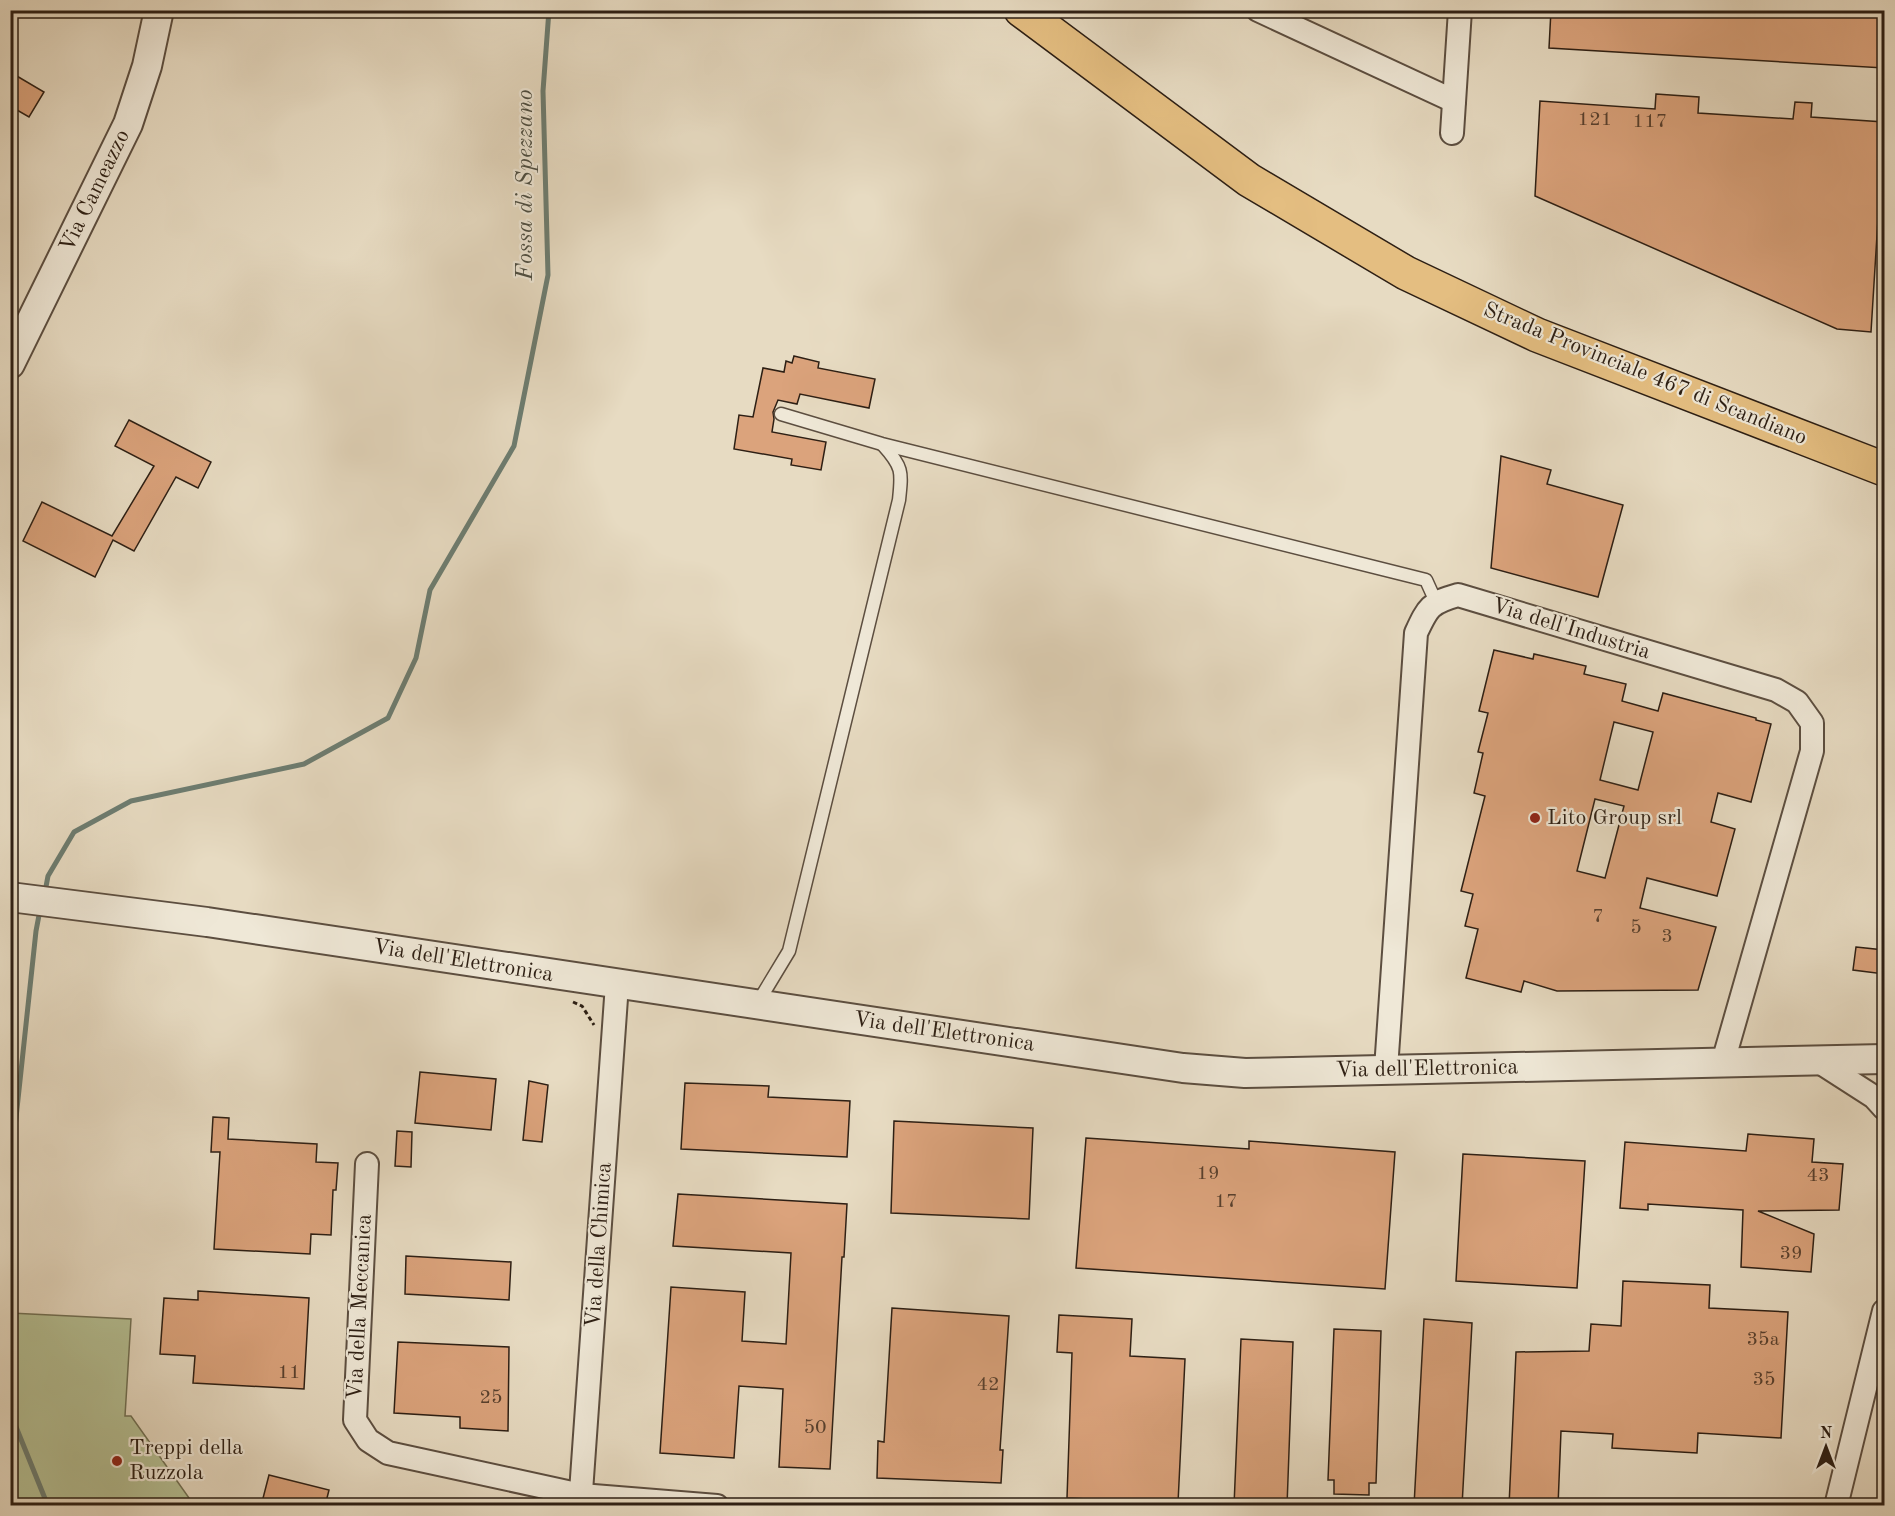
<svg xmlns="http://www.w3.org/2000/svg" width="1895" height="1516" viewBox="0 0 1895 1516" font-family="'Old Standard TT',serif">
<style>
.green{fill:#b5c094;stroke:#717054;stroke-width:1.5}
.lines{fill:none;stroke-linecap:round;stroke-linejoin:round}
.stream{stroke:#6d7d71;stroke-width:5}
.building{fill:#dba37c;stroke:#2d1f14;stroke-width:1.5;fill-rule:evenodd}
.service-casing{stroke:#5c4e40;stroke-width:15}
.minor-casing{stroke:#5c4e40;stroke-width:26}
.tertiary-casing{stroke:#5c4e40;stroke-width:32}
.trunk-casing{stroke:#2d1f14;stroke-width:36}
.path{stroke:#2d1f14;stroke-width:3;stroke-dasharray:4.5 3;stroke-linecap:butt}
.service{stroke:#efe8d7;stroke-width:12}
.minor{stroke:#efe8d7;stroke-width:22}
.tertiary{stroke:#efe8d7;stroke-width:28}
.trunk{stroke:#e4be81;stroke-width:33}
.poi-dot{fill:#8f2418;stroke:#efe8d7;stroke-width:2}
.labels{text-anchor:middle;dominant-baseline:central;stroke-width:4.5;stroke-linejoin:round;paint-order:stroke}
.number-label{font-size:20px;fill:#58402e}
.street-label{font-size:22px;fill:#2d1f14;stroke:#efe8d7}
.poi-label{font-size:22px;fill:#2d1f14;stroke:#efe8d7;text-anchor:start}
.water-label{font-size:24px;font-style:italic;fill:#4d4e42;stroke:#efe8d7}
</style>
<rect width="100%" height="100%" fill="#e7dbc2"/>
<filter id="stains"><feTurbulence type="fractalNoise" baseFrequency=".00333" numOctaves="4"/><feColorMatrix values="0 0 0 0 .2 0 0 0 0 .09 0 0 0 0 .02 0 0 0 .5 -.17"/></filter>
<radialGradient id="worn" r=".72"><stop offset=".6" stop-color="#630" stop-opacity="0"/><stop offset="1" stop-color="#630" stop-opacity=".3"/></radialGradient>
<polygon class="green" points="10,1313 131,1319 125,1416 131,1416 194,1505 11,1505"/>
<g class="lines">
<g class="stream">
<polyline points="45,892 48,876 74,832 131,801 304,764 388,718 416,658 430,590 514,446 548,275 543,91 549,10"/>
<polyline points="10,1174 36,931 40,910"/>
<polyline points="10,1412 48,1506"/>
</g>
</g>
<g class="building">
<polygon points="1551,10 1884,10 1884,68 1549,48"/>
<polygon points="10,72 44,92 29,117 10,106"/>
<polygon points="1656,94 1699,97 1698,113 1793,119 1795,102 1812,103 1811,117 1884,122 1871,332 1837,329 1535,196 1540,101 1655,109"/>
<polygon points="794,356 819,362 818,368 875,379 869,408 800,394 797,404 778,400 773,412 774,419 772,432 826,442 821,470 791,465 792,459 734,449 739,415 753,417 763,368 784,372 786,361 792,363"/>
<polygon points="129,420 211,462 198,488 176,477 134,551 113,540 95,577 23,541 42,502 112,536 154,466 115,446"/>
<polygon points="1501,456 1551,470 1547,484 1623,505 1598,597 1491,568"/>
<path d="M1494 650 1533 659 1534 654 1586 666 1584 674 1626 684 1622 701 1658 711 1663 693 1756 718V720L1771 724 1751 802 1718 793 1711 822 1735 829 1717 896 1647 878 1640 908 1716 927 1698 990 1557 991 1524 981 1521 992 1466 978 1478 929 1465 926 1473 894 1461 891 1485 796 1474 793 1483 753 1478 752 1488 713 1479 711ZM1614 722 1653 732 1638 790 1600 780ZM1595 799 1624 806 1605 878 1577 871Z"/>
<polygon points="1856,947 1884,950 1884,974 1853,970"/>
<polygon points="420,1072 496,1079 491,1130 415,1123"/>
<polygon points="529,1081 548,1085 542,1142 523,1140"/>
<polygon points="685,1083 769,1086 768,1097 850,1101 847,1157 681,1149"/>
<polygon points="213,1117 229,1118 228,1139 317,1144 316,1162 338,1163 336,1190 333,1190 331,1235 311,1234 310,1254 214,1249 220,1152 211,1152"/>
<polygon points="894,1121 1033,1128 1029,1219 891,1213"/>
<polygon points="397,1131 412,1132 411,1167 395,1166"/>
<polygon points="1748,1134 1814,1139 1812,1162 1843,1164 1839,1210 1758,1211 1814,1234 1811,1272 1741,1267 1743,1210 1648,1204 1648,1210 1620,1208 1625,1142 1746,1151"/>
<polygon points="1086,1138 1249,1149 1249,1141 1395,1152 1385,1289 1076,1268"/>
<polygon points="1463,1154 1585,1161 1577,1288 1456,1281"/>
<polygon points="678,1194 847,1204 844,1257 842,1257 830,1469 779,1467 783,1389 739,1386 734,1458 660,1453 671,1287 745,1292 742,1341 786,1344 791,1253 673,1246"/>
<polygon points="406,1256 511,1262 509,1300 405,1294"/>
<polygon points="1623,1281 1710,1285 1709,1308 1788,1312 1781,1438 1698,1433 1697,1453 1612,1448 1613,1434 1561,1431 1558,1506 1509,1506 1516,1352 1589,1351 1591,1324 1621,1326"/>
<polygon points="198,1291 309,1298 304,1389 193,1383 195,1356 160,1354 164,1298 198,1300"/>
<polygon points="892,1308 1009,1316 1000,1450 1003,1450 1001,1483 877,1478 878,1441 884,1442"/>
<polygon points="1059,1315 1132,1319 1130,1356 1185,1359 1178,1503 1067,1498 1072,1353 1057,1352"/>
<polygon points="1424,1319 1472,1323 1462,1506 1414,1506"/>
<polygon points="1334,1329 1381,1331 1376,1483 1369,1483 1369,1495 1334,1494 1334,1480 1328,1480"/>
<polygon points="1241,1339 1293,1342 1287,1506 1234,1506"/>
<polygon points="398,1342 509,1347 508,1431 460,1428 460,1417 394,1413"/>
<polygon points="269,1475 329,1490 325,1506 261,1506"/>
</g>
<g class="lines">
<g class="service-casing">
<g id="service">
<polyline points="781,414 882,444 1426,580 1436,602"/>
<path d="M757 1004 789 951 899 500C902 472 903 467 883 445"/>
</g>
</g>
<g class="minor-casing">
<g id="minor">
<polyline points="1258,10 1454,101"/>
<polyline points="1452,133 1460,10"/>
<polyline points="1818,1061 1874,1097 1884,1108"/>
<path d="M1386 1069 1416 633C1428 607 1430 603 1458 595L1776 690 1797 702 1812 723V751L1723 1062"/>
<polyline points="367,1164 355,1420 368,1440 388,1453 581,1495 717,1506"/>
<polyline points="580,1506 617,984"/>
<polyline points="1836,1506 1884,1311"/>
</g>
</g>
<g class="tertiary-casing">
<g id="tertiary">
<polyline points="10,364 128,124 147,66 159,10"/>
<polyline points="10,897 207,922 1183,1068 1245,1073 1884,1059"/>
</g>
</g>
<g class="trunk-casing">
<polyline id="trunk" points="1021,10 1249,180 1406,273 1537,335 1884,469"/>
</g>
<polyline class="path" points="573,1002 582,1006 594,1025"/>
<use href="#service" class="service"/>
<use href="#minor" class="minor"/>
<use href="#tertiary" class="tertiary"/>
<use href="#trunk" class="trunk"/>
</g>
<g class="poi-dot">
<circle cx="1535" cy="818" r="6"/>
<circle cx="117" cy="1461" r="6"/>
</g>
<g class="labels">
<g class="number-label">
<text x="1595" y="120">121</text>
<text x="1650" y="122">117</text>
<text x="1598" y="917">7</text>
<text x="1636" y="928">5</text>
<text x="1667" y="937">3</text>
<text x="1208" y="1174">19</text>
<text x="1818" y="1176">43</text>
<text x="1226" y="1202">17</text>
<text x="1791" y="1254">39</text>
<text x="1763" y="1340">35a</text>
<text x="289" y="1373">11</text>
<text x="1764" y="1380">35</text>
<text x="988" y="1385">42</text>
<text x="491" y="1398">25</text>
<text x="815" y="1428">50</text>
</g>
<g class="street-label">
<text transform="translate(95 191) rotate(-64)">Via Cameazzo</text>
<text transform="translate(1645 374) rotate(22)">Strada Provinciale 467 di Scandiano</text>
<text transform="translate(1571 629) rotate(17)">Via dell'Industria</text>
<text transform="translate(463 961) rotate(9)">Via dell'Elettronica</text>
<text transform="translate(944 1032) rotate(8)">Via dell'Elettronica</text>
<text transform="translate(1427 1069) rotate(-1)">Via dell'Elettronica</text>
<text transform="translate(599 1245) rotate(-86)">Via della Chimica</text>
<text transform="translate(360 1307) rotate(-87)">Via della Meccanica</text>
</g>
<g class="poi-label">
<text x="1547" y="818">Lito Group srl</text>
<text x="129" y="1448">Treppi della<tspan x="129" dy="25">Ruzzola</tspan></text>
</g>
<g class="water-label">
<text transform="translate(526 185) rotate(-90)">Fossa di Spezzano</text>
</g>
</g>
<rect width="1895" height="1516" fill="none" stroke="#e7dbc2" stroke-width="36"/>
<rect x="12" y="12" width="1871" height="1492" fill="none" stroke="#2d1f14" stroke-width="3"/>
<rect x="18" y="18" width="1859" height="1480" fill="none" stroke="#2d1f14" stroke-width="1.5"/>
<g transform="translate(1826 1447)" stroke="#efe8d7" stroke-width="4.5" paint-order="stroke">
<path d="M0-4.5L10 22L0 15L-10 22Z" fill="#2d1f14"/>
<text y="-9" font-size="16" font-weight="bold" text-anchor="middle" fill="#2d1f14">N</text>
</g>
<rect width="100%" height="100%" filter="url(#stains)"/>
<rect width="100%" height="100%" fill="url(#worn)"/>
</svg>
